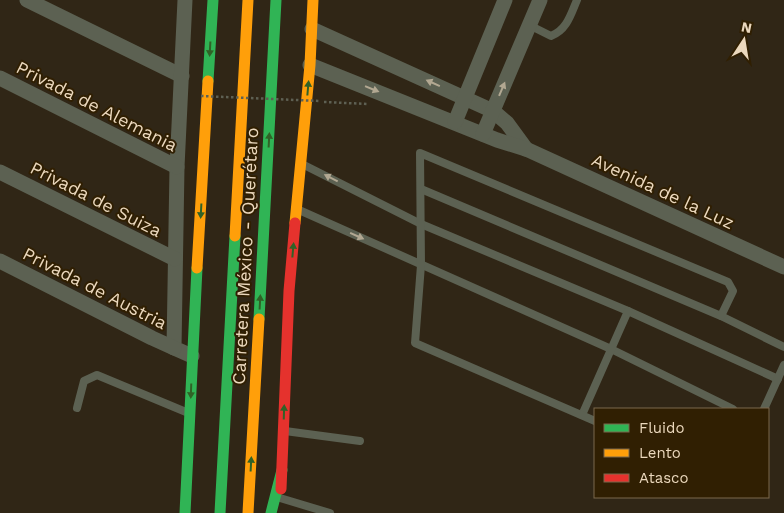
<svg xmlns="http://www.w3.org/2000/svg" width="784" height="513" viewBox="0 0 784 513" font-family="'Work Sans',sans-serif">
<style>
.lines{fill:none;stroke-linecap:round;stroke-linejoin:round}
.path{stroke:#5e6053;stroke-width:2.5;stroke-dasharray:2.5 2.5;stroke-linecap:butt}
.lane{stroke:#5c6152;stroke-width:8}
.street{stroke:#5c6152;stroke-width:15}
.fast{stroke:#30b455;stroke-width:11}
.slow{stroke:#ff9f0a;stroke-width:11}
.jam{stroke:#e5322d;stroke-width:11}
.path-bridge{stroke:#5e6053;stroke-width:2.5;stroke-dasharray:2.5 2.5;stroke-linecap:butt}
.oneway{fill:#306227}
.oneway2{fill:#b2a892}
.labels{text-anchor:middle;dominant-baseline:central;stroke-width:4;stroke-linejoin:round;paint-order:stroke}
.street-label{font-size:18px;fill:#ebd8bd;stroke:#301f02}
</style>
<rect width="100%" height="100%" fill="#302616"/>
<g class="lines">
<polyline class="path" points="324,102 368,104"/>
<g class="lane">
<path d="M529 25 551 36C567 30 571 14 577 0"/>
<polyline points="304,165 421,224 628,311 778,379"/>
<polyline points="421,189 721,316 784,347"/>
<polyline points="299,210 611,349 733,409"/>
<polyline points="77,408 84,381 97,375 186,412"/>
<polyline points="764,409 784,365"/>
<polyline points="582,415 628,311"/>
<polyline points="595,421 415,343 421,265 420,153 728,282 733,291 721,316"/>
<polyline points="285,431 360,441"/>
<polyline points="280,498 330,513"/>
</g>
<g class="street">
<polyline points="27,0 182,76"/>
<polyline points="185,0 177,167 174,348 192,356"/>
<polyline points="312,29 493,111 507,123 526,149"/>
<polyline points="310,65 497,140 526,149 784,267"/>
<polyline points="0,78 177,167"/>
<polyline points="455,122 505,0"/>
<polyline points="483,134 540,0"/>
<polyline points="0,172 175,259"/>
<polyline points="0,261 152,338 174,348"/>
</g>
<g class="fast">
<polyline points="208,81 213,0"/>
<polyline points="259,319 276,0"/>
<polyline points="185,513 197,268"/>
<polyline points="220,513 235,236"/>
<polyline points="271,513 282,470"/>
</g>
<g class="slow">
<polyline points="295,223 310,65 313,0"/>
<polyline points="235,236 248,0"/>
<polyline points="197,268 208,81"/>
<polyline points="248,513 259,319"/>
</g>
<polyline class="jam" points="281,489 289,291 295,223"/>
<polyline class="path-bridge" points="201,96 320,101"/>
</g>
<defs><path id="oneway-solid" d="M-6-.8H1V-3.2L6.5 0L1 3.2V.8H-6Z" transform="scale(1.25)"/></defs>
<g class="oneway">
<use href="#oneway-solid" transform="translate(210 49) rotate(93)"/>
<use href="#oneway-solid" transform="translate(308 88) rotate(-85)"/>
<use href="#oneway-solid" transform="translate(269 140) rotate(-87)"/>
<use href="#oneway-solid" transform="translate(201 211) rotate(93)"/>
<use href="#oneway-solid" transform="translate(293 250) rotate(-85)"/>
<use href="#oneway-solid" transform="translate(260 302) rotate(-87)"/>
<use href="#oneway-solid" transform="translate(191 391) rotate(92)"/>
<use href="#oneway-solid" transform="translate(284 412) rotate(-88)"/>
<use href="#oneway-solid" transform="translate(251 464) rotate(-87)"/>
</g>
<g class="oneway2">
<use href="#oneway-solid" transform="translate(433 83) rotate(-156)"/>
<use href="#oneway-solid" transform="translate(372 89) rotate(22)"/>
<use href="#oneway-solid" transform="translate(502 89) rotate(-67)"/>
<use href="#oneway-solid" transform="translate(331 178) rotate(-153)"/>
<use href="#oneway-solid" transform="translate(357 236) rotate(24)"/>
</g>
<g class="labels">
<g class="street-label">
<text transform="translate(97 106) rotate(27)">Privada de Alemania</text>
<text transform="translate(663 191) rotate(25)">Avenida de la Luz</text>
<text transform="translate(96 199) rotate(27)">Privada de Suiza</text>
<text transform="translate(245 256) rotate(-87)">Carretera México - Querétaro</text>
<text transform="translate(95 288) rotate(27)">Privada de Austria</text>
</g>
</g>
<rect x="594" y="408" width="175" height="90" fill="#301f02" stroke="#7b694d"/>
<rect x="604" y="424" width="25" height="8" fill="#30b455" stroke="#7b694d"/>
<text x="639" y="433" font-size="15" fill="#ebd8bd">Fluido</text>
<rect x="604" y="449" width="25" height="8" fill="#ff9f0a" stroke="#7b694d"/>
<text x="639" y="458" font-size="15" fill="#ebd8bd">Lento</text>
<rect x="604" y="474" width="25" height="8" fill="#e5322d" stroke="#7b694d"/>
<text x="639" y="483" font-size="15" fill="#ebd8bd">Atasco</text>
<g transform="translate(744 40) rotate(12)" stroke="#301f02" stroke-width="4" paint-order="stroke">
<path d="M0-4L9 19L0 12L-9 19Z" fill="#ebd8bd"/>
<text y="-8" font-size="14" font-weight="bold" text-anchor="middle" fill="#ebd8bd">N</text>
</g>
</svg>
